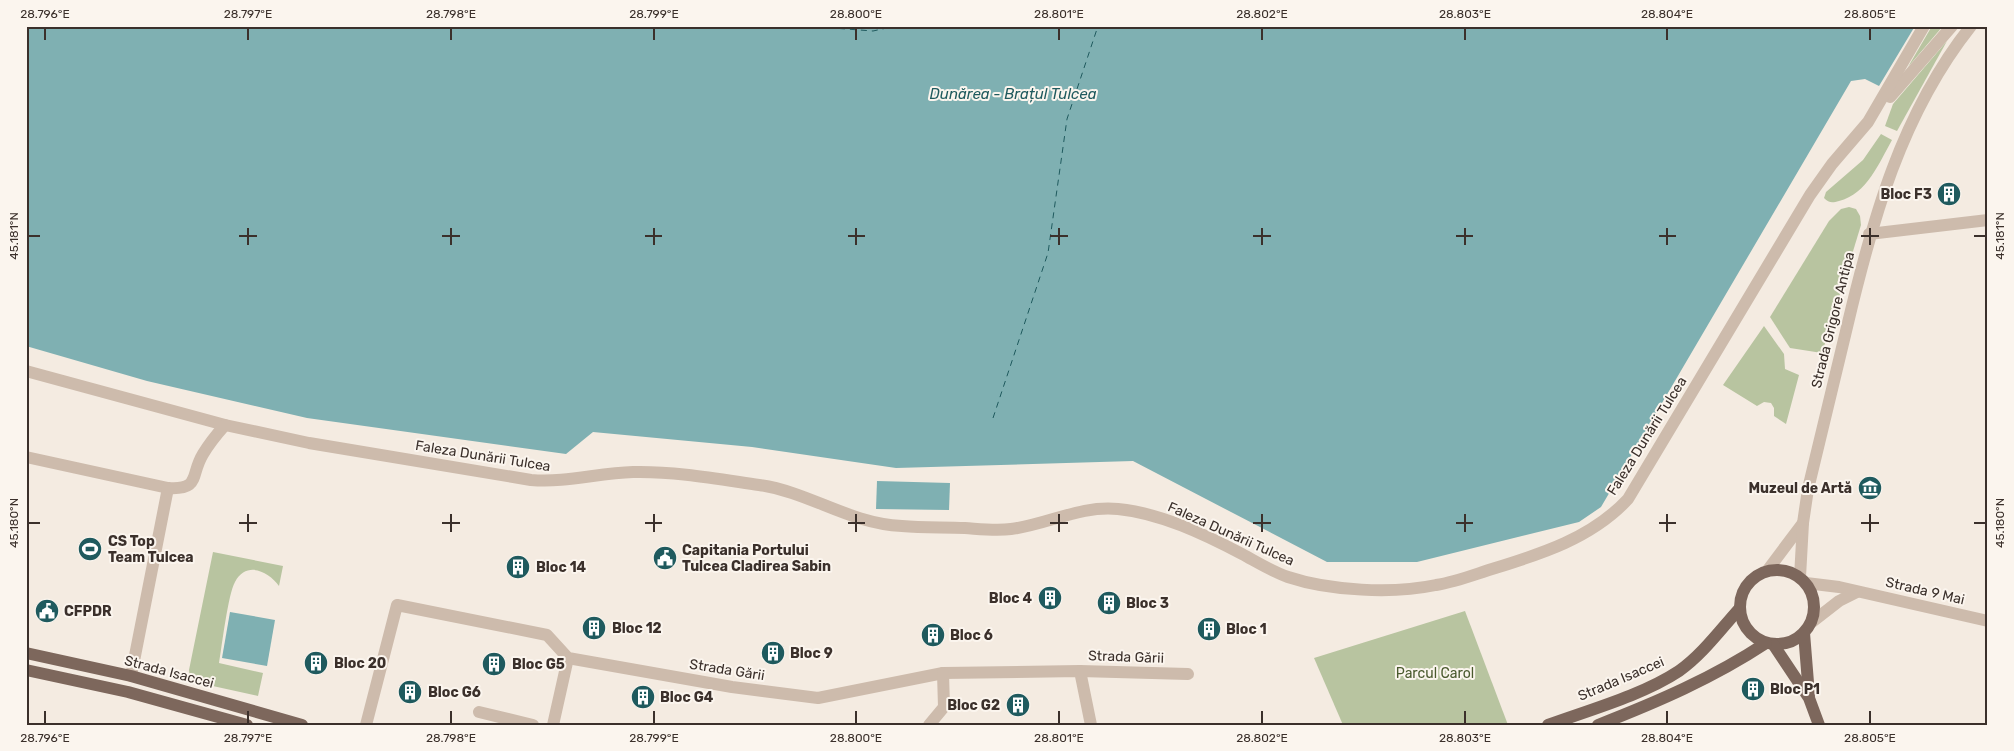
<svg xmlns="http://www.w3.org/2000/svg" width="2014" height="751" viewBox="0 0 2014 751" font-family="Rubik,sans-serif">
<style>
.green{fill:#b8c4a0}
.water{fill:#7fb0b2}
.lines{fill:none;stroke-linecap:round;stroke-linejoin:round}
.ferry{stroke:#1f5a5e;stroke-width:1;stroke-dasharray:6 5;stroke-linecap:butt}
.minor{stroke:#cdbbac;stroke-width:12}
.major{stroke:#7d675c;stroke-width:12}
.ticks{fill:none;stroke:#3b302b;stroke-width:2}
.labels{text-anchor:middle;dominant-baseline:central;stroke-width:4;stroke-linejoin:round;paint-order:stroke}
.poi-label{font-size:14px;font-weight:bold;fill:#3b302b;stroke:#fbf5ee;text-anchor:start}
.street-label{font-size:14px;fill:#3b302b;stroke:#fbf5ee}
.park-label{font-size:14px;fill:#4a5a2e;stroke:#fbf5ee}
.water-label{font-size:15px;font-style:italic;fill:#1f5a5e;stroke:#fbf5ee}
.neatline{fill:none;stroke:#3b302b;stroke-width:2}
.ticks-label{font-size:12px;text-anchor:middle;fill:#3b302b}
</style>
<rect width="100%" height="100%" fill="#f4ebe1"/>
<g class="green">
<polygon points="1932,26 1943,26 1908,67"/>
<polygon points="1947,41 1897,131 1885,126 1893,104"/>
<path d="M1881 134 1892 140C1879 163 1867 194 1839 201 1832 203 1829 203 1824 198L1826 192 1863 160Z"/>
<polygon points="1849,207 1856,209 1860,216 1861,225 1822,353 1790,348 1770,317 1829,221 1841,209"/>
<polygon points="1764,326 1784,354 1785,369 1799,375 1786,424 1774,416 1774,408 1771,403 1764,402 1757,406 1723,385"/>
<path d="M213 552 283 566 279 586C269 572 247 560 235 582 228 594 222 646 219 663L263 673 258 696 190 681 189 670Z"/>
<polygon points="1465,611 1508,725 1343,725 1314,658"/>
</g>
<g class="water">
<polygon points="26,26 1915,26 1879,86 1865,79 1851,81 1601,507 1579,522 1417,562 1327,562 1133,461 896,468 752,447 593,432 566,454 307,418 147,381 26,346"/>
<polygon points="877,481 950,483 949,510 876,509"/>
<polygon points="230,612 275,620 267,666 222,658"/>
</g>
<g class="lines">
<g class="ferry">
<polyline points="806,26 873,31 896,26"/>
<polyline points="993,418 1048,253 1067,119 1098,26"/>
</g>
<g class="minor">
<polyline points="1890,97 1952,26"/>
<polyline points="1869,234 1988,220"/>
<path d="M26 371 225 425 309 443 531 480C566 483 598 473 633 472 675 471 718 479 759 485 810 492 847 523 902 526 923 528 944 527 965 528 980 529 996 531 1011 529 1047 525 1080 505 1118 509 1160 513 1204 534 1242 554 1257 562 1271 571 1288 577 1330 591 1393 594 1436 585 1455 582 1473 575 1492 569 1541 554 1592 538 1628 499L1810 195 1832 164 1868 122 1924 26"/>
<path d="M26 457 168 488C201 490 190 475 203 454 209 444 217 434 225 425"/>
<polyline points="1767,571 1803,523"/>
<path d="M1800 577 1803 523 1808 489C1821 435 1834 381 1847 327 1872 221 1901 114 1971 26"/>
<polyline points="1806,583 1839,587 1988,621"/>
<polyline points="1812,622 1839,601 1857,592"/>
<polyline points="1080,671 1091,725"/>
<polyline points="131,676 168,488"/>
<polyline points="479,712 533,725"/>
<polyline points="366,725 397,605 547,635 568,658 732,687 818,698 943,673 1080,671 1188,674"/>
<polyline points="553,725 568,658"/>
<polyline points="929,725 944,707 943,673"/>
</g>
<g class="major">
<circle cx="1777" cy="607" r="37"/>
<polyline points="1804,633 1809,695"/>
<polyline points="1773,644 1809,698 1819,725"/>
<polyline points="26,653 131,676 302,725"/>
<polyline points="26,670 128,692 247,725"/>
<path d="M1548 725C1589 710 1643 695 1679 671 1702 655 1721 629 1740 608"/>
<path d="M1598 725C1657 702 1713 678 1766 643"/>
</g>
</g>
<path class="ticks" d="M45 28V40M248 28V40M451 28V40M654 28V40M856 28V40M1059 28V40M1262 28V40M1465 28V40M1667 28V40M1870 28V40M248 228V245M451 228V245M654 228V245M856 228V245M1059 228V245M1262 228V245M1465 228V245M1667 228V245M1870 228V245M28 236H40M239 236H257M442 236H460M645 236H662M848 236H865M1050 236H1068M1253 236H1271M1456 236H1473M1659 236H1676M1861 236H1879M1974 236H1986M248 514V532M451 514V532M654 514V532M856 514V532M1059 514V532M1262 514V532M1465 514V532M1667 514V532M1870 514V532M28 523H40M239 523H257M442 523H460M645 523H662M848 523H865M1050 523H1068M1253 523H1271M1456 523H1473M1659 523H1676M1861 523H1879M1974 523H1986M45 711V724M248 711V724M451 711V724M654 711V724M856 711V724M1059 711V724M1262 711V724M1465 711V724M1667 711V724M1870 711V724"/>
<defs>
<g id="building-disc" transform="scale(1.25)"><circle r="9.5" fill="#1f5a5e" stroke="#fbf5ee"/><path d="M-4-6H4V6H1V3H-1V6H-4ZM-2.5-4.3h1.7v1.8h-1.7ZM.8-4.3h1.7v1.8H.8ZM-2.5-1h1.7V.8h-1.7ZM.8-1h1.7V.8H.8Z" fill="#fff"/></g>
<g id="museum-disc" transform="scale(1.25)"><circle r="9.5" fill="#1f5a5e" stroke="#fbf5ee"/><path d="M0-6L6-3V-2H-6V-3ZM-5-1h2V3h-2ZM-1-1h2V3h-2ZM3-1h2V3H3ZM-6 4H6V6H-6Z" fill="#fff"/></g>
<g id="stadium-disc" transform="scale(1.25)"><circle r="9.5" fill="#1f5a5e" stroke="#fbf5ee"/><path d="M0-5a6.5 5 0 1 0 0 10a6.5 5 0 1 0 0-10ZM-3.5-1.8h7v3.6h-7Z" fill="#fff"/></g>
<g id="civic-disc" transform="scale(1.25)"><circle r="9.5" fill="#1f5a5e" stroke="#fbf5ee"/><path d="M-.6-6.5H3V-4.5H.6V-3L4-1V1h2V6H-6V1h2V-1L-.6-3ZM-1.2 2.5V6h2.4V2.5Z" fill="#fff"/></g>
</defs>
<g fill-rule="evenodd">
<use href="#building-disc" x="1949" y="194"/>
<use href="#museum-disc" x="1870" y="488"/>
<use href="#stadium-disc" x="90" y="549"/>
<use href="#civic-disc" x="665" y="558"/>
<use href="#building-disc" x="518" y="567"/>
<use href="#building-disc" x="1050" y="598"/>
<use href="#building-disc" x="1109" y="603"/>
<use href="#civic-disc" x="47" y="611"/>
<use href="#building-disc" x="594" y="628"/>
<use href="#building-disc" x="1209" y="629"/>
<use href="#building-disc" x="933" y="635"/>
<use href="#building-disc" x="773" y="653"/>
<use href="#building-disc" x="316" y="663"/>
<use href="#building-disc" x="494" y="664"/>
<use href="#building-disc" x="1753" y="689"/>
<use href="#building-disc" x="410" y="692"/>
<use href="#building-disc" x="643" y="697"/>
<use href="#building-disc" x="1018" y="705"/>
</g>
<g class="labels">
<g class="poi-label">
<text x="1932" y="194" text-anchor="end">Bloc F3</text>
<text x="1852" y="488" text-anchor="end">Muzeul de Artă</text>
<text x="108" y="541">CS Top<tspan x="108" dy="16">Team Tulcea</tspan></text>
<text x="682" y="550">Capitania Portului<tspan x="682" dy="16">Tulcea Cladirea Sabin</tspan></text>
<text x="536" y="567">Bloc 14</text>
<text x="1032" y="598" text-anchor="end">Bloc 4</text>
<text x="1126" y="603">Bloc 3</text>
<text x="64" y="611">CFPDR</text>
<text x="612" y="628">Bloc 12</text>
<text x="1226" y="629">Bloc 1</text>
<text x="950" y="635">Bloc 6</text>
<text x="790" y="653">Bloc 9</text>
<text x="334" y="663">Bloc 20</text>
<text x="512" y="664">Bloc G5</text>
<text x="1770" y="689">Bloc P1</text>
<text x="428" y="692">Bloc G6</text>
<text x="660" y="697">Bloc G4</text>
<text x="1000" y="705" text-anchor="end">Bloc G2</text>
</g>
<g class="street-label">
<text transform="translate(1833 320) rotate(-76)">Strada Grigore Antipa</text>
<text transform="translate(1647 436) rotate(-58)">Faleza Dunării Tulcea</text>
<text transform="translate(483 456) rotate(9)">Faleza Dunării Tulcea</text>
<text transform="translate(1231 534) rotate(24)">Faleza Dunării Tulcea</text>
<text transform="translate(1925 591) rotate(13)">Strada 9 Mai</text>
<text transform="translate(1126 657) rotate(2)">Strada Gării</text>
<text transform="translate(727 670) rotate(9)">Strada Gării</text>
<text transform="translate(169 672) rotate(15)">Strada Isaccei</text>
<text transform="translate(1621 679) rotate(-23)">Strada Isaccei</text>
</g>
<g class="park-label">
<text x="1435" y="673">Parcul Carol</text>
</g>
<g class="water-label">
<text x="1013" y="94">Dunărea - Brațul Tulcea</text>
</g>
</g>
<rect width="2014" height="751" fill="none" stroke="#fbf5ee" stroke-width="55"/>
<rect x="28" y="28" width="1958" height="696" class="neatline"/>
<g class="ticks-label">
<text x="45" y="18">28.796°E</text>
<text x="248" y="18">28.797°E</text>
<text x="451" y="18">28.798°E</text>
<text x="654" y="18">28.799°E</text>
<text x="856" y="18">28.800°E</text>
<text x="1059" y="18">28.801°E</text>
<text x="1262" y="18">28.802°E</text>
<text x="1465" y="18">28.803°E</text>
<text x="1667" y="18">28.804°E</text>
<text x="1870" y="18">28.805°E</text>
<text transform="translate(14 236) rotate(-90)" y="4">45.181°N</text>
<text transform="translate(2000 236) rotate(-90)" y="4">45.181°N</text>
<text transform="translate(14 523) rotate(-90)" y="4">45.180°N</text>
<text transform="translate(2000 523) rotate(-90)" y="4">45.180°N</text>
<text x="45" y="742">28.796°E</text>
<text x="248" y="742">28.797°E</text>
<text x="451" y="742">28.798°E</text>
<text x="654" y="742">28.799°E</text>
<text x="856" y="742">28.800°E</text>
<text x="1059" y="742">28.801°E</text>
<text x="1262" y="742">28.802°E</text>
<text x="1465" y="742">28.803°E</text>
<text x="1667" y="742">28.804°E</text>
<text x="1870" y="742">28.805°E</text>
</g>
</svg>
